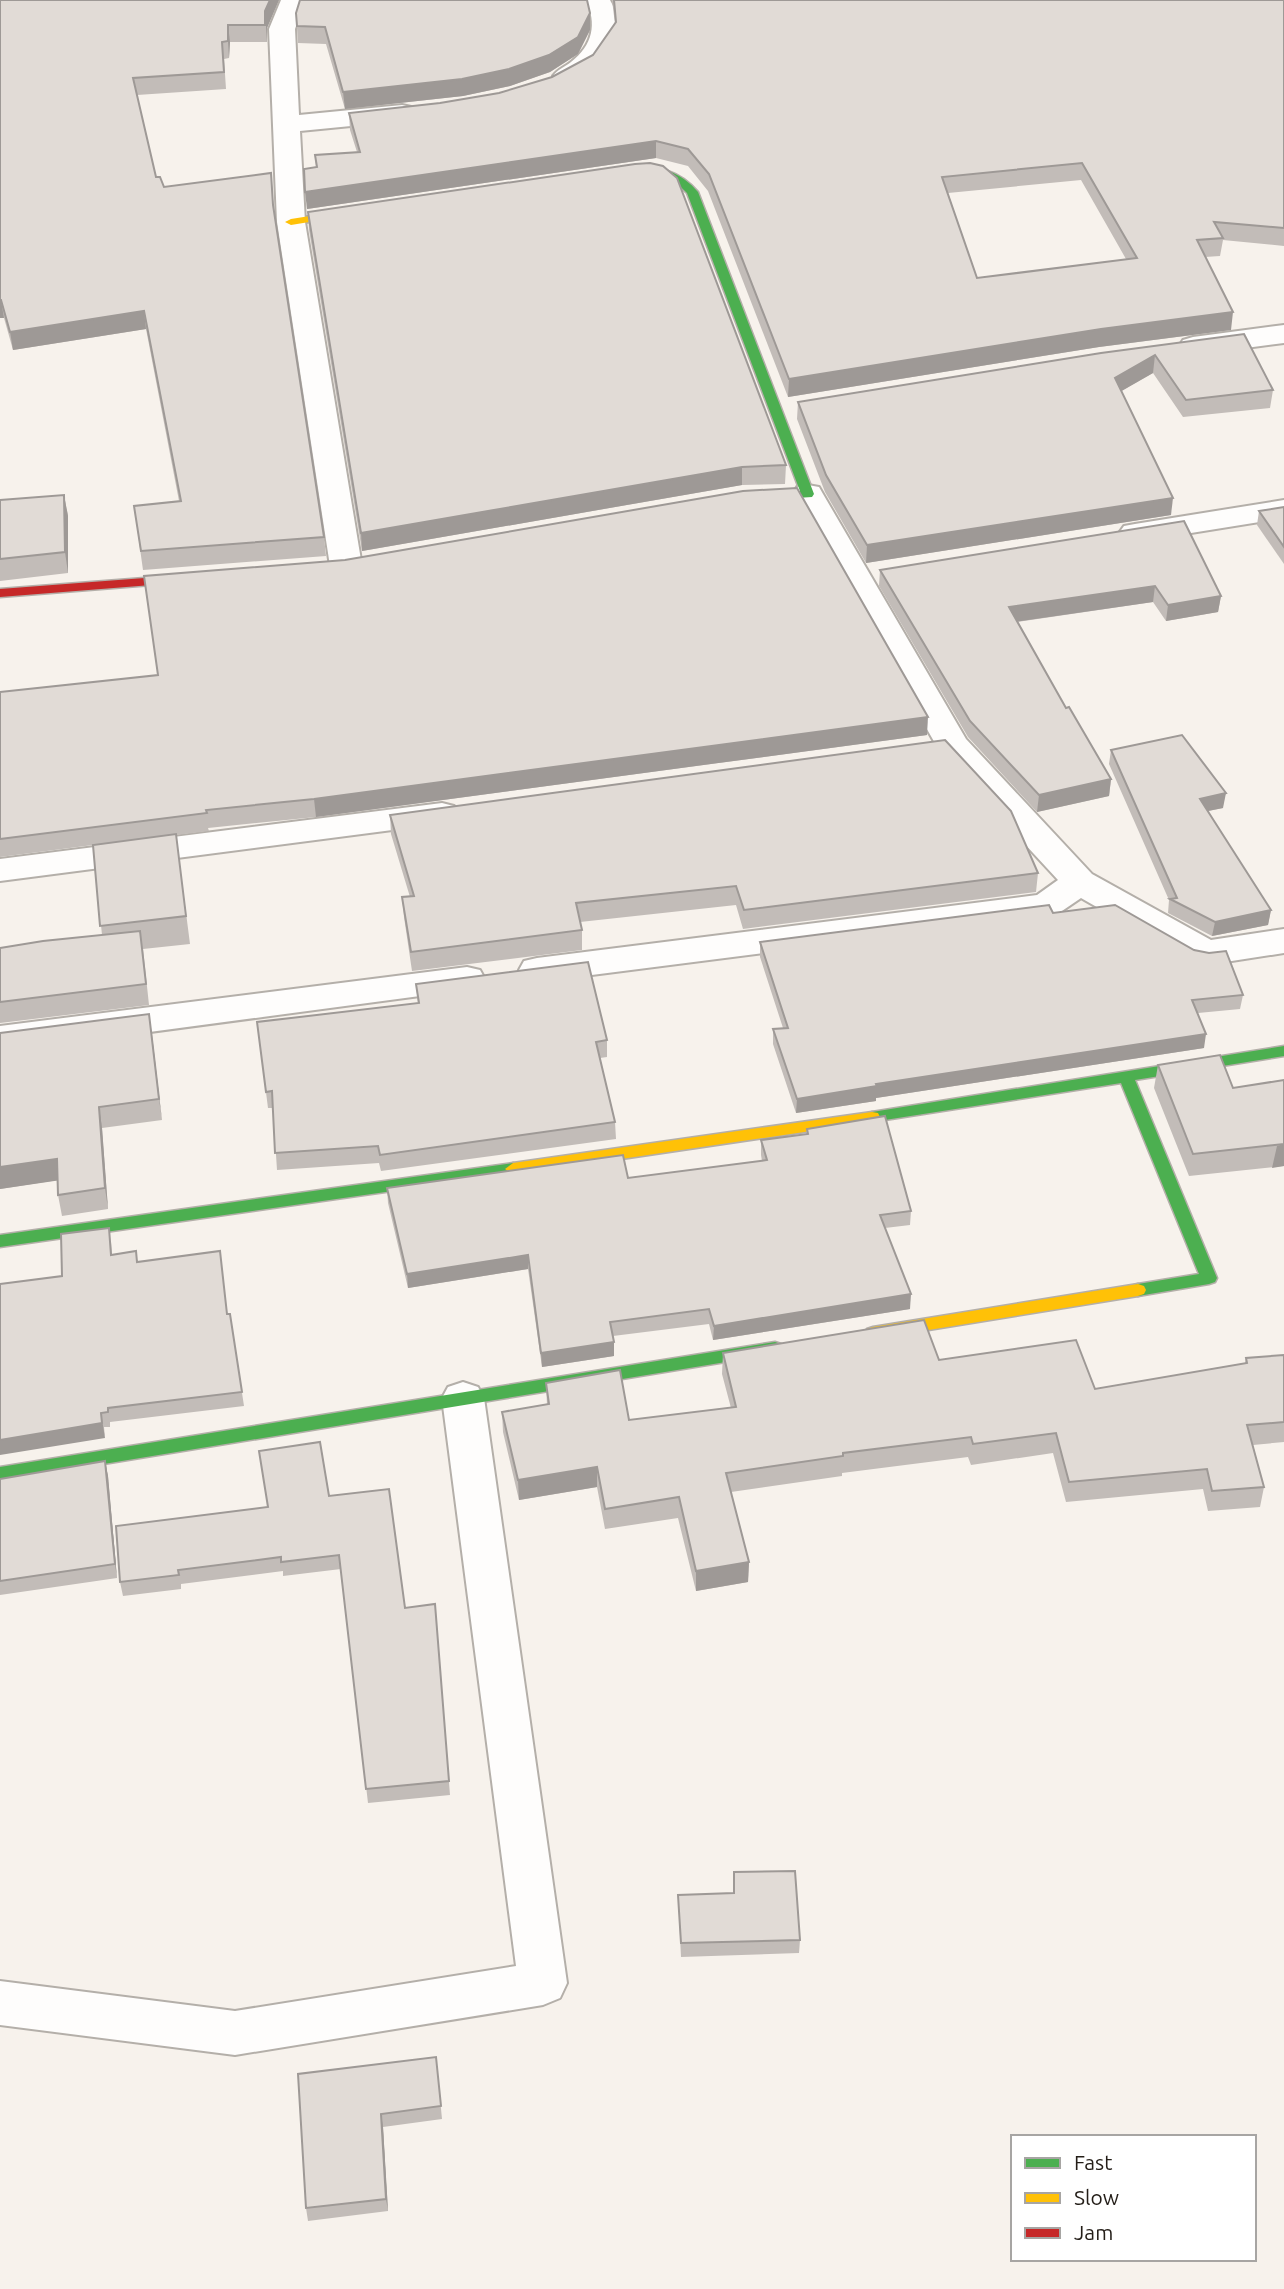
<svg xmlns="http://www.w3.org/2000/svg" width="1284" height="2289" viewBox="0 0 1284 2289" font-family="Ubuntu,sans-serif">
<style>
.lines{fill:none;stroke-linecap:round;stroke-linejoin:round}
.street-casing{stroke:#b4afa9;stroke-width:4}
.fast-casing{stroke:#b4afa9;stroke-width:3}
.slow-casing{stroke:#b4afa9;stroke-width:3}
.jam-casing{stroke:#b4afa9;stroke-width:3}
.street{fill:#fefdfc;fill-rule:evenodd}
.fast{fill:#4caf50;fill-rule:evenodd}
.slow{fill:#ffc107;fill-rule:evenodd}
.jam{fill:#c62828;fill-rule:evenodd}
.wall{fill:#c2bcb8;fill-rule:evenodd}
.shaded-wall{fill:#9e9996}
.building{fill:#e1dbd6;stroke:#9e9996;stroke-width:2;fill-rule:evenodd}
</style>
<rect width="100%" height="100%" fill="#f7f2ec"/>
<g class="lines">
<g class="street-casing">
<g id="street">
<polygon points="281,0 305,0 295,29 299,115 402,105 411,107 415,113 411,119 402,121 300,131 305,222 362,566 357,573 346,575 335,573 330,566 277,222 269,29"/>
<path d="M586 0H610C616 11 619 21 617 33 612 57 583 88 557 81L553 76C558 69 565 67 571 62 593 45 597 24 586 0Z"/>
<polygon points="1284,325 1284,343 1193,355 1183,352 1179,346 1183,340 1193,337"/>
<polygon points="808,485 819,487 823,494 966,739 1092,874 1211,940 1284,929 1284,953 1206,965 1193,962 1081,898 1059,913 1046,917 537,982 524,979 519,970 524,961 537,958 1037,895 1058,880 940,752 793,494 797,487"/>
<polygon points="1284,500 1284,518 1135,542 1124,540 1119,533 1124,526 1135,524"/>
<polygon points="442,803 454,806 459,814 454,822 0,881 0,859"/>
<polygon points="467,967 480,970 485,979 480,988 0,1052 0,1026"/>
<polygon points="463,1382 478,1387 484,1398 567,1983 560,1998 543,2005 235,2055 0,2025 0,1981 235,2011 516,1966 442,1398 448,1387"/>
</g>
</g>
<g class="fast-casing">
<g id="fast">
<path d="M633 168C660 166 680 171 698 192L814 494 812 497 748 501 742 497 748 493 800 491 687 193C679 185 670 177 659 175 646 172 626 180 616 173Z"/>
<polygon points="1284,1046 1284,1056 1135,1080 1217,1278 1215,1282 1209,1284 1138,1296 1132,1294 1130,1290 1132,1286 1138,1284 1199,1274 1121,1083 872,1122 864,1117 872,1112"/>
<polygon points="513,1163 519,1165 521,1169 519,1173 0,1247 0,1235"/>
<polygon points="775,1342 781,1344 783,1348 781,1352 775,1354 0,1481 0,1467"/>
</g>
</g>
<g class="slow-casing">
<g id="slow">
<polygon points="360,208 366,211 364,213 291,225 285,222 291,219"/>
<polygon points="872,1112 878,1113 880,1117 878,1121 513,1175 505,1169 513,1163"/>
<polygon points="1138,1284 1144,1286 1146,1290 1144,1294 1138,1296 873,1339 867,1337 865,1333 867,1329 873,1327"/>
</g>
</g>
<g class="jam-casing">
<polygon id="jam" points="197,574 202,575 202,581 0,597 0,589"/>
</g>
<use href="#street" class="street"/>
<use href="#fast" class="fast"/>
<use href="#slow" class="slow"/>
<use href="#jam" class="jam"/>
</g>
<g class="wall">
<polygon points="0,0 279,0 267,28 267,42 230,42 229,58 224,59 226,89 137,95 156,177 164,187 271,173 274,212 324,537 326,556 143,570 134,506 179,501 146,329 13,350 4,318 0,318"/>
<path d="M612 0H1284V246L1223 240 1220 256 1205 257 1231 330 1099 347 788 397 708 191 688 166 656 158 307 209 316 167 315 155 357 152 350 130 349 113 440 103 499 93 552 77 593 55 615 24ZM1081 180 1126 259 977 278 948 193Z"/>
<polygon points="296,13 590,13 590,30 578,54 550,72 510,86 463,96 345,109 326,44 298,43"/>
<polygon points="308,212 786,465 785,484 742,485 362,551 309,230"/>
<polygon points="1244,334 1273,390 1270,408 1183,417 1153,373 1121,391 1171,515 866,563 825,492 797,419 798,402"/>
<polygon points="64,495 68,516 68,573 0,581 0,500"/>
<polygon points="1284,507 1284,564 1257,525 1259,511"/>
<polygon points="1184,521 1221,596 1218,612 1166,621 1153,602 1017,622 1066,708 1111,779 1109,796 1037,812 968,737 879,586 880,570"/>
<polygon points="0,692 927,735 316,817 208,828 209,831 176,835 190,944 143,949 149,1005 0,1023 0,948 102,935 93,845 0,857"/>
<polygon points="1111,750 1223,808 1208,811 1271,910 1268,925 1212,936 1168,913 1169,900 1109,764"/>
<polygon points="390,815 1038,873 1036,892 743,929 736,905 580,922 582,930 582,950 412,971 404,917 402,897 410,897 391,834"/>
<polygon points="1053,913 1243,995 1240,1009 1198,1013 1204,1048 876,1098 876,1101 796,1113 773,1044 773,1029 783,1028 760,957 760,942"/>
<polygon points="416,984 607,1040 607,1057 600,1058 615,1122 616,1139 381,1171 379,1163 277,1170 273,1108 268,1108 257,1022 418,1004"/>
<polygon points="149,1014 162,1120 102,1128 108,1209 62,1216 58,1195 58,1180 0,1189 0,1033"/>
<polygon points="1158,1065 1233,1088 1284,1080 1284,1166 1189,1176 1154,1088"/>
<polygon points="807,1129 911,1211 910,1225 885,1228 910,1309 713,1340 709,1324 613,1336 614,1356 542,1367 528,1269 408,1288 388,1203 387,1188 628,1178 762,1161 761,1155 761,1140 806,1134"/>
<polygon points="111,1242 112,1254 138,1262 228,1314 230,1314 244,1406 110,1422 110,1427 104,1427 105,1438 62,1276"/>
<polygon points="723,1353 939,1360 1095,1389 1245,1363 1246,1358 1284,1355 1284,1442 1253,1445 1264,1487 1260,1507 1208,1511 1203,1489 1066,1502 1053,1453 971,1465 968,1457 842,1473 842,1476 731,1492 749,1562 748,1582 696,1591 678,1518 605,1529 597,1487 519,1500 503,1432 502,1412 547,1405 546,1383 629,1420 731,1408 722,1374"/>
<polygon points="105,1461 108,1476 117,1578 0,1595 0,1479"/>
<polygon points="329,1496 405,1608 435,1604 450,1795 368,1803 341,1569 283,1576 283,1571 181,1584 181,1589 123,1596 120,1582 268,1507"/>
<polygon points="734,1872 800,1940 799,1953 681,1957 678,1895 734,1893"/>
<polygon points="436,2057 442,2119 383,2127 388,2211 308,2221 306,2208 298,2074"/>
</g>
<g class="shaded-wall">
<polygon points="270,0 279,0 267,28 267,42 265,11"/>
<polygon points="590,13 590,30 578,54 550,72 510,86 463,96 345,109 343,92"/>
<polygon points="228,25 230,42 229,58 228,41"/>
<polygon points="656,141 656,158 307,209 305,192"/>
<polygon points="0,300 1,300 4,318 0,318"/>
<polygon points="144,311 146,329 13,350 10,332"/>
<polygon points="1233,312 1231,330 1099,347 788,397 789,379 1101,329"/>
<polygon points="1155,355 1153,373 1113,396 1115,378"/>
<polygon points="742,467 742,485 362,551 361,533"/>
<polygon points="64,495 68,516 68,573 65,552"/>
<polygon points="1173,498 1171,515 866,563 867,545"/>
<polygon points="1155,586 1153,602 1007,623 1009,607"/>
<polygon points="1221,596 1218,612 1166,621 1168,605"/>
<polygon points="928,717 927,735 316,817 314,799"/>
<polygon points="1111,779 1109,796 1037,812 1039,795"/>
<polygon points="1226,793 1223,808 1198,813 1200,799"/>
<polygon points="1271,910 1268,925 1212,936 1215,922"/>
<polygon points="149,1014 152,1035 162,1120 159,1099"/>
<polygon points="1206,1034 1204,1048 876,1098 876,1101 796,1113 797,1099 876,1084"/>
<polygon points="99,1107 102,1128 108,1209 105,1188"/>
<polygon points="1284,1144 1284,1166 1272,1168 1277,1146"/>
<polygon points="57,1159 61,1180 0,1189 0,1167"/>
<polygon points="528,1255 528,1269 408,1288 407,1274"/>
<polygon points="911,1294 910,1309 713,1340 714,1326"/>
<polygon points="614,1342 614,1356 542,1367 541,1353"/>
<polygon points="101,1413 105,1438 0,1455 0,1440"/>
<polygon points="105,1461 108,1476 117,1578 115,1564"/>
<polygon points="597,1467 597,1487 519,1500 518,1480"/>
<polygon points="749,1562 748,1582 696,1591 696,1571"/>
<polygon points="381,2114 383,2127 388,2211 386,2199"/>
</g>
<g class="building">
<polygon points="0,0 270,0 265,11 265,25 228,25 228,41 222,42 224,72 133,78 156,177 160,177 164,187 271,173 273,205 324,537 141,551 134,506 181,501 144,311 10,332 1,300 0,300"/>
<polygon points="300,0 587,0 590,13 578,37 549,55 509,69 462,79 343,92 325,27 297,26 296,13"/>
<path d="M614 0H1284V228L1214 222 1223 238 1197 240 1233 312 1101 329 789 379 709 174 688 149 656 141 305 192 304 169 317 167 315 155 360 152 349 113 440 103 499 93 552 77 593 55 616 22ZM1082 163 1137 258 977 278 942 177Z"/>
<polygon points="650,163 663,166 677,178 786,465 742,467 361,533 308,212 635,164"/>
<polygon points="1244,334 1273,390 1186,400 1155,355 1115,378 1173,498 867,545 826,475 798,402 1101,353"/>
<polygon points="797,488 928,717 314,799 206,810 207,813 0,839 0,692 158,675 144,576 345,560 743,491"/>
<polygon points="64,495 65,552 0,559 0,500"/>
<polygon points="1284,507 1284,547 1259,511"/>
<polygon points="1184,521 1221,596 1168,605 1155,586 1009,607 1066,708 1069,707 1111,779 1039,795 970,721 880,570"/>
<polygon points="1182,735 1226,793 1200,799 1271,910 1215,922 1170,899 1177,898 1111,750"/>
<polygon points="945,740 1011,811 1038,873 744,910 736,886 576,903 582,930 411,952 402,897 414,896 390,815"/>
<polygon points="176,834 186,916 100,926 93,845"/>
<polygon points="1049,905 1053,913 1115,905 1194,950 1209,953 1226,951 1243,995 1192,1000 1206,1034 876,1084 877,1086 797,1099 773,1029 788,1028 760,942"/>
<polygon points="140,931 146,984 0,1002 0,948 43,941"/>
<polygon points="588,962 607,1040 596,1042 615,1122 380,1155 378,1146 275,1153 272,1091 266,1092 257,1022 419,1003 416,984"/>
<polygon points="149,1014 159,1099 99,1107 105,1188 58,1195 57,1159 0,1167 0,1033"/>
<polygon points="1220,1055 1233,1088 1284,1080 1284,1144 1193,1154 1158,1065"/>
<polygon points="885,1116 911,1211 880,1215 911,1294 714,1326 709,1309 610,1322 614,1342 541,1353 528,1255 407,1274 387,1188 623,1155 628,1178 767,1160 761,1140 808,1134 807,1129"/>
<polygon points="109,1228 111,1255 136,1251 137,1262 220,1251 227,1314 230,1314 242,1392 108,1408 108,1412 101,1413 102,1423 0,1440 0,1284 62,1276 61,1234"/>
<polygon points="924,1320 939,1360 1076,1340 1095,1389 1247,1363 1246,1358 1284,1355 1284,1422 1247,1425 1264,1487 1212,1491 1207,1469 1069,1482 1056,1433 973,1444 971,1437 843,1453 843,1456 726,1473 749,1562 696,1571 679,1497 605,1509 597,1467 518,1480 502,1412 549,1404 546,1383 620,1370 629,1420 736,1407 723,1353"/>
<polygon points="320,1442 329,1496 389,1489 405,1608 435,1604 449,1781 366,1789 339,1555 281,1562 281,1557 178,1570 179,1575 120,1582 116,1526 268,1507 259,1451"/>
<polygon points="105,1461 115,1564 0,1581 0,1479"/>
<polygon points="795,1871 800,1940 681,1943 678,1895 734,1893 734,1872"/>
<polygon points="436,2057 441,2106 381,2114 386,2199 306,2208 298,2074"/>
</g>
<rect x="1011" y="2135" width="245" height="126" fill="#ffffff" stroke="#a7a5a3" stroke-width="2"/>
<rect x="1025" y="2158" width="35" height="10" fill="#4caf50" stroke="#a7a5a3" stroke-width="2"/>
<text x="1074" y="2170" font-size="21" fill="#241e18">Fast</text>
<rect x="1025" y="2193" width="35" height="10" fill="#ffc107" stroke="#a7a5a3" stroke-width="2"/>
<text x="1074" y="2205" font-size="21" fill="#241e18">Slow</text>
<rect x="1025" y="2228" width="35" height="10" fill="#c62828" stroke="#a7a5a3" stroke-width="2"/>
<text x="1074" y="2240" font-size="21" fill="#241e18">Jam</text>
</svg>
